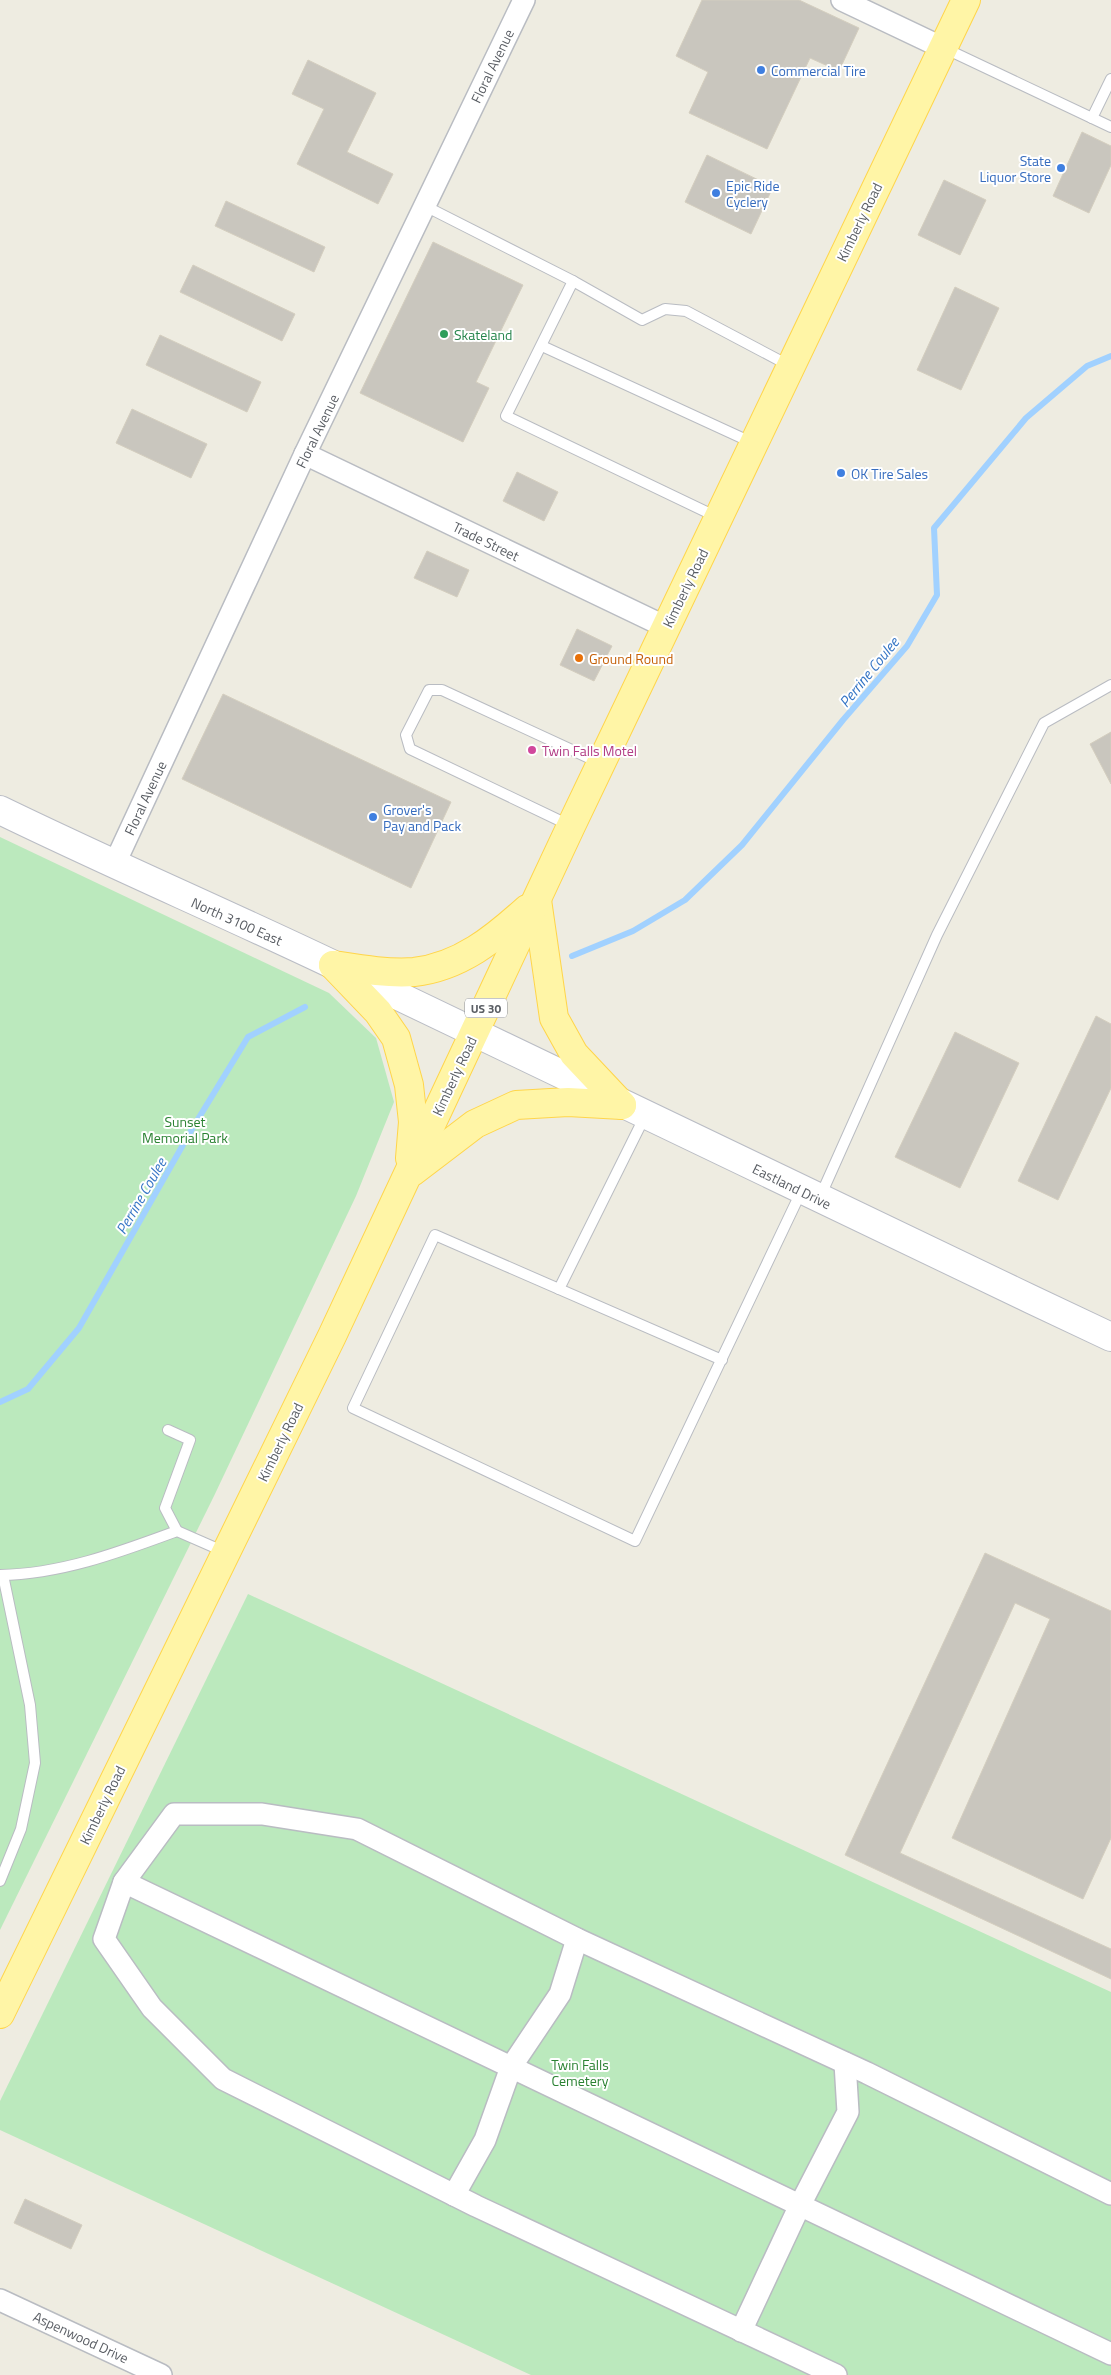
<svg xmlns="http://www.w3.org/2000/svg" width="1111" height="2375" viewBox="0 0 1111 2375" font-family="'Titillium Web',sans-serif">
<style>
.green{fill:#bbe9bd}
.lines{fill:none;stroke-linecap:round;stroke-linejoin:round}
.stream{stroke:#a1d1ff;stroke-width:6}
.building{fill:#c9c6be;stroke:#d4cebf}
.lane-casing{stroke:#b9bcc2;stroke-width:12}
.street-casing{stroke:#b9bcc2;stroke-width:24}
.secondary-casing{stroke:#babdc5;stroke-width:30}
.primary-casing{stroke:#ffd54a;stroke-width:30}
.lane{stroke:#fff;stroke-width:10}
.street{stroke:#fff;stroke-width:21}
.secondary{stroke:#fff;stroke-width:28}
.primary{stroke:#fff5a6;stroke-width:28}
.shop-dot{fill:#3f7fe0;stroke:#fff;stroke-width:2}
.leisure-dot{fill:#2e9e5b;stroke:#fff;stroke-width:2}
.food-dot{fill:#e8710a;stroke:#fff;stroke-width:2}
.hotel-dot{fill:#d1479c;stroke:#fff;stroke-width:2}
.labels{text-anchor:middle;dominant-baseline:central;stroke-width:4;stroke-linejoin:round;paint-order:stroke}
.shield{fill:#fff;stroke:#8c8e92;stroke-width:1}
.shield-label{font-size:12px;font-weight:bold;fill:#5a5e64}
.street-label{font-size:14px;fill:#5a5e64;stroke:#fff}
.shop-label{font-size:14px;fill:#366cbe;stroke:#fff;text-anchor:start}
.leisure-label{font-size:14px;fill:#27864d;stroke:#fff;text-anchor:start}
.food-label{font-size:14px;fill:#c56008;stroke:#fff;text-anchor:start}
.hotel-label{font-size:14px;fill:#b23c85;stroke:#fff;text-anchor:start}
.park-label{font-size:14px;fill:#2b8233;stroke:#fff}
.water-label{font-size:15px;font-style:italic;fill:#3575c5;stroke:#fff}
</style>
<rect width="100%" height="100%" fill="#eeece1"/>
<g class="green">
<polygon points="0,837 329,993 376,1038 394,1102 356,1196 214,1496 0,1930"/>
<polygon points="248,1594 1111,1992 1111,2375 531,2375 0,2130 0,2101"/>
</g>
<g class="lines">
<g class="stream">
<polyline points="572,956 633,931 685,900 742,845 843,720 907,646 937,595 934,528 1026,418 1087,366 1111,356"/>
<polyline points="0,1402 28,1389 79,1328 192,1129 248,1037 305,1007"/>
</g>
</g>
<g class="building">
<polygon points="702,0 799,0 859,28 839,71 810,58 767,149 689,113 708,72 676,56"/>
<polygon points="308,60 376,93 347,152 393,174 378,204 297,164 324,109 292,94"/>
<polygon points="1082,132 1111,146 1111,165 1089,213 1053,196"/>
<polygon points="707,155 773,187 751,234 685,202"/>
<polygon points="944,180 986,200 960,255 918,235"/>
<polygon points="226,201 325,247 314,272 215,226"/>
<polygon points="433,242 523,285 476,382 489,388 463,442 360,393"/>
<polygon points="193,265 295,314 282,341 180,292"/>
<polygon points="955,287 999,308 961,390 917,370"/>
<polygon points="160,335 261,382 247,412 146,365"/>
<polygon points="132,409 207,444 191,478 116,443"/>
<polygon points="517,472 558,492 544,521 503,501"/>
<polygon points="427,551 469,570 457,597 414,578"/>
<polygon points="577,629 612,646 594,681 560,665"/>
<polygon points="223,694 451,802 411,888 182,779"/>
<polygon points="1111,732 1111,784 1090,744"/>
<polygon points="1096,1016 1111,1024 1111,1088 1058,1200 1018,1181"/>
<polygon points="955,1032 1019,1063 960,1188 895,1157"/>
<polygon points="985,1553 1111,1611 1111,1838 1083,1899 952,1838 1050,1619 1015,1603 900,1853 1111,1949 1111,1979 845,1855"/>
<polygon points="25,2199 82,2225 71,2249 14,2223"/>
</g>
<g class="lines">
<g class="lane-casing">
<g id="lane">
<polyline points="944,48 1111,127"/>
<polyline points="1092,118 1111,79"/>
<polyline points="425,206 573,281 506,416 717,517"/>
<polyline points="573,281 642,320 665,309 686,311 790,366"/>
<polyline points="542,346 753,443"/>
<polyline points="571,826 410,749 406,735 429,690 442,690 600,763"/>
<polyline points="820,1197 937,935 1044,723 1111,685"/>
<polyline points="559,1289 645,1116"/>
<polyline points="722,1360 435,1235 353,1408 635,1541 801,1192"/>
<polyline points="168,1430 190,1440 165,1508 177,1531"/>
<path d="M0 1575C62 1574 120 1552 177 1531L225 1552"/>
<polyline points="0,1881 21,1829 35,1763 30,1705 3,1575"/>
</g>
</g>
<g class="street-casing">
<g id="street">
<polyline points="842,0 943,48"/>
<polyline points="305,454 666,627"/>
<polyline points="114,865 305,454 524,0"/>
<polyline points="124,1882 1111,2354"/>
<polyline points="454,2195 485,2140 511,2067 560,1994 577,1939"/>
<polyline points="0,2300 161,2375"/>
<polyline points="741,2331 800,2205 848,2112 845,2063"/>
<polyline points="836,2375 476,2206 223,2079 152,2008 104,1939 124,1882 174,1814 262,1814 357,1829 577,1939 867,2073 1111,2194"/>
</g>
</g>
<g class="secondary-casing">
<path id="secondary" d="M0 810C111 864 225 913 336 966 594 1091 852 1215 1111 1337"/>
</g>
<g class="primary-casing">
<g id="primary">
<polyline points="537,900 554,1018 574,1054 622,1105"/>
<polyline points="333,965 378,1012 396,1038 409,1085 413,1122 410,1158"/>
<path d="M333 965C359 969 388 974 414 972 460 967 495 938 527 909"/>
<polyline points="412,1172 475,1124 516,1105 568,1102 622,1105"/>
<polyline points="0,2014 332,1336 571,826 966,0"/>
</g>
</g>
<use href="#lane" class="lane"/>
<use href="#street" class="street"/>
<use href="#secondary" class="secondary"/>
<use href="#primary" class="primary"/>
</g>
<g class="shop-dot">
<circle cx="761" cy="70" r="5"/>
<circle cx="1061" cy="168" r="5"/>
<circle cx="716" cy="193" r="5"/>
<circle cx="841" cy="473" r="5"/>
<circle cx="373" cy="817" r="5"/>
</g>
<circle class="leisure-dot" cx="444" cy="334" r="5"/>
<circle class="food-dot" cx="579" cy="658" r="5"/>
<circle class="hotel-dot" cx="532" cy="750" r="5"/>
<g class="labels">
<rect class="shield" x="465" y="998.5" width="42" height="19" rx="4"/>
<g class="shield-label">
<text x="486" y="1008">US 30</text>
</g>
<g class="street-label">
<text transform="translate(492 66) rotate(-64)">Floral Avenue</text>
<text transform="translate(859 222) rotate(-64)">Kimberly Road</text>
<text transform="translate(317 431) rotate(-64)">Floral Avenue</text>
<text transform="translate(486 541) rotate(26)">Trade Street</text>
<text transform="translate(685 588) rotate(-64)">Kimberly Road</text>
<text transform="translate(145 798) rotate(-65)">Floral Avenue</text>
<text transform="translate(237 921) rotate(24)">North 3100 East</text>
<text transform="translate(454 1076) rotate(-65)">Kimberly Road</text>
<text transform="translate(792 1186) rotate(26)">Eastland Drive</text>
<text transform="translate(280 1442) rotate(-64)">Kimberly Road</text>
<text transform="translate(102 1805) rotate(-64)">Kimberly Road</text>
<text transform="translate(81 2337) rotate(25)">Aspenwood Drive</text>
</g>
<g class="shop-label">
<text x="771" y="70">Commercial Tire</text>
<text x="1051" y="160" text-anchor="end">State<tspan x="1051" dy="16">Liquor Store</tspan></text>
<text x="726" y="185">Epic Ride<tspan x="726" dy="16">Cyclery</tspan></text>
<text x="851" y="473">OK Tire Sales</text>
<text x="383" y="809">Grover's<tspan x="383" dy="16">Pay and Pack</tspan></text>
</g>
<g class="leisure-label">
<text x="454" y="334">Skateland</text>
</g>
<g class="food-label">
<text x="589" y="658">Ground Round</text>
</g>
<g class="hotel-label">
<text x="542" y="750">Twin Falls Motel</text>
</g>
<g class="park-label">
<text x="185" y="1121">Sunset<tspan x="185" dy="16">Memorial Park</tspan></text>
<text x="580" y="2064">Twin Falls<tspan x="580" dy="16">Cemetery</tspan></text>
</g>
<g class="water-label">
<text transform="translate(869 672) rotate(-51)">Perrine Coulee</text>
<text transform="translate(141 1196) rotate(-60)">Perrine Coulee</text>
</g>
</g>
</svg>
